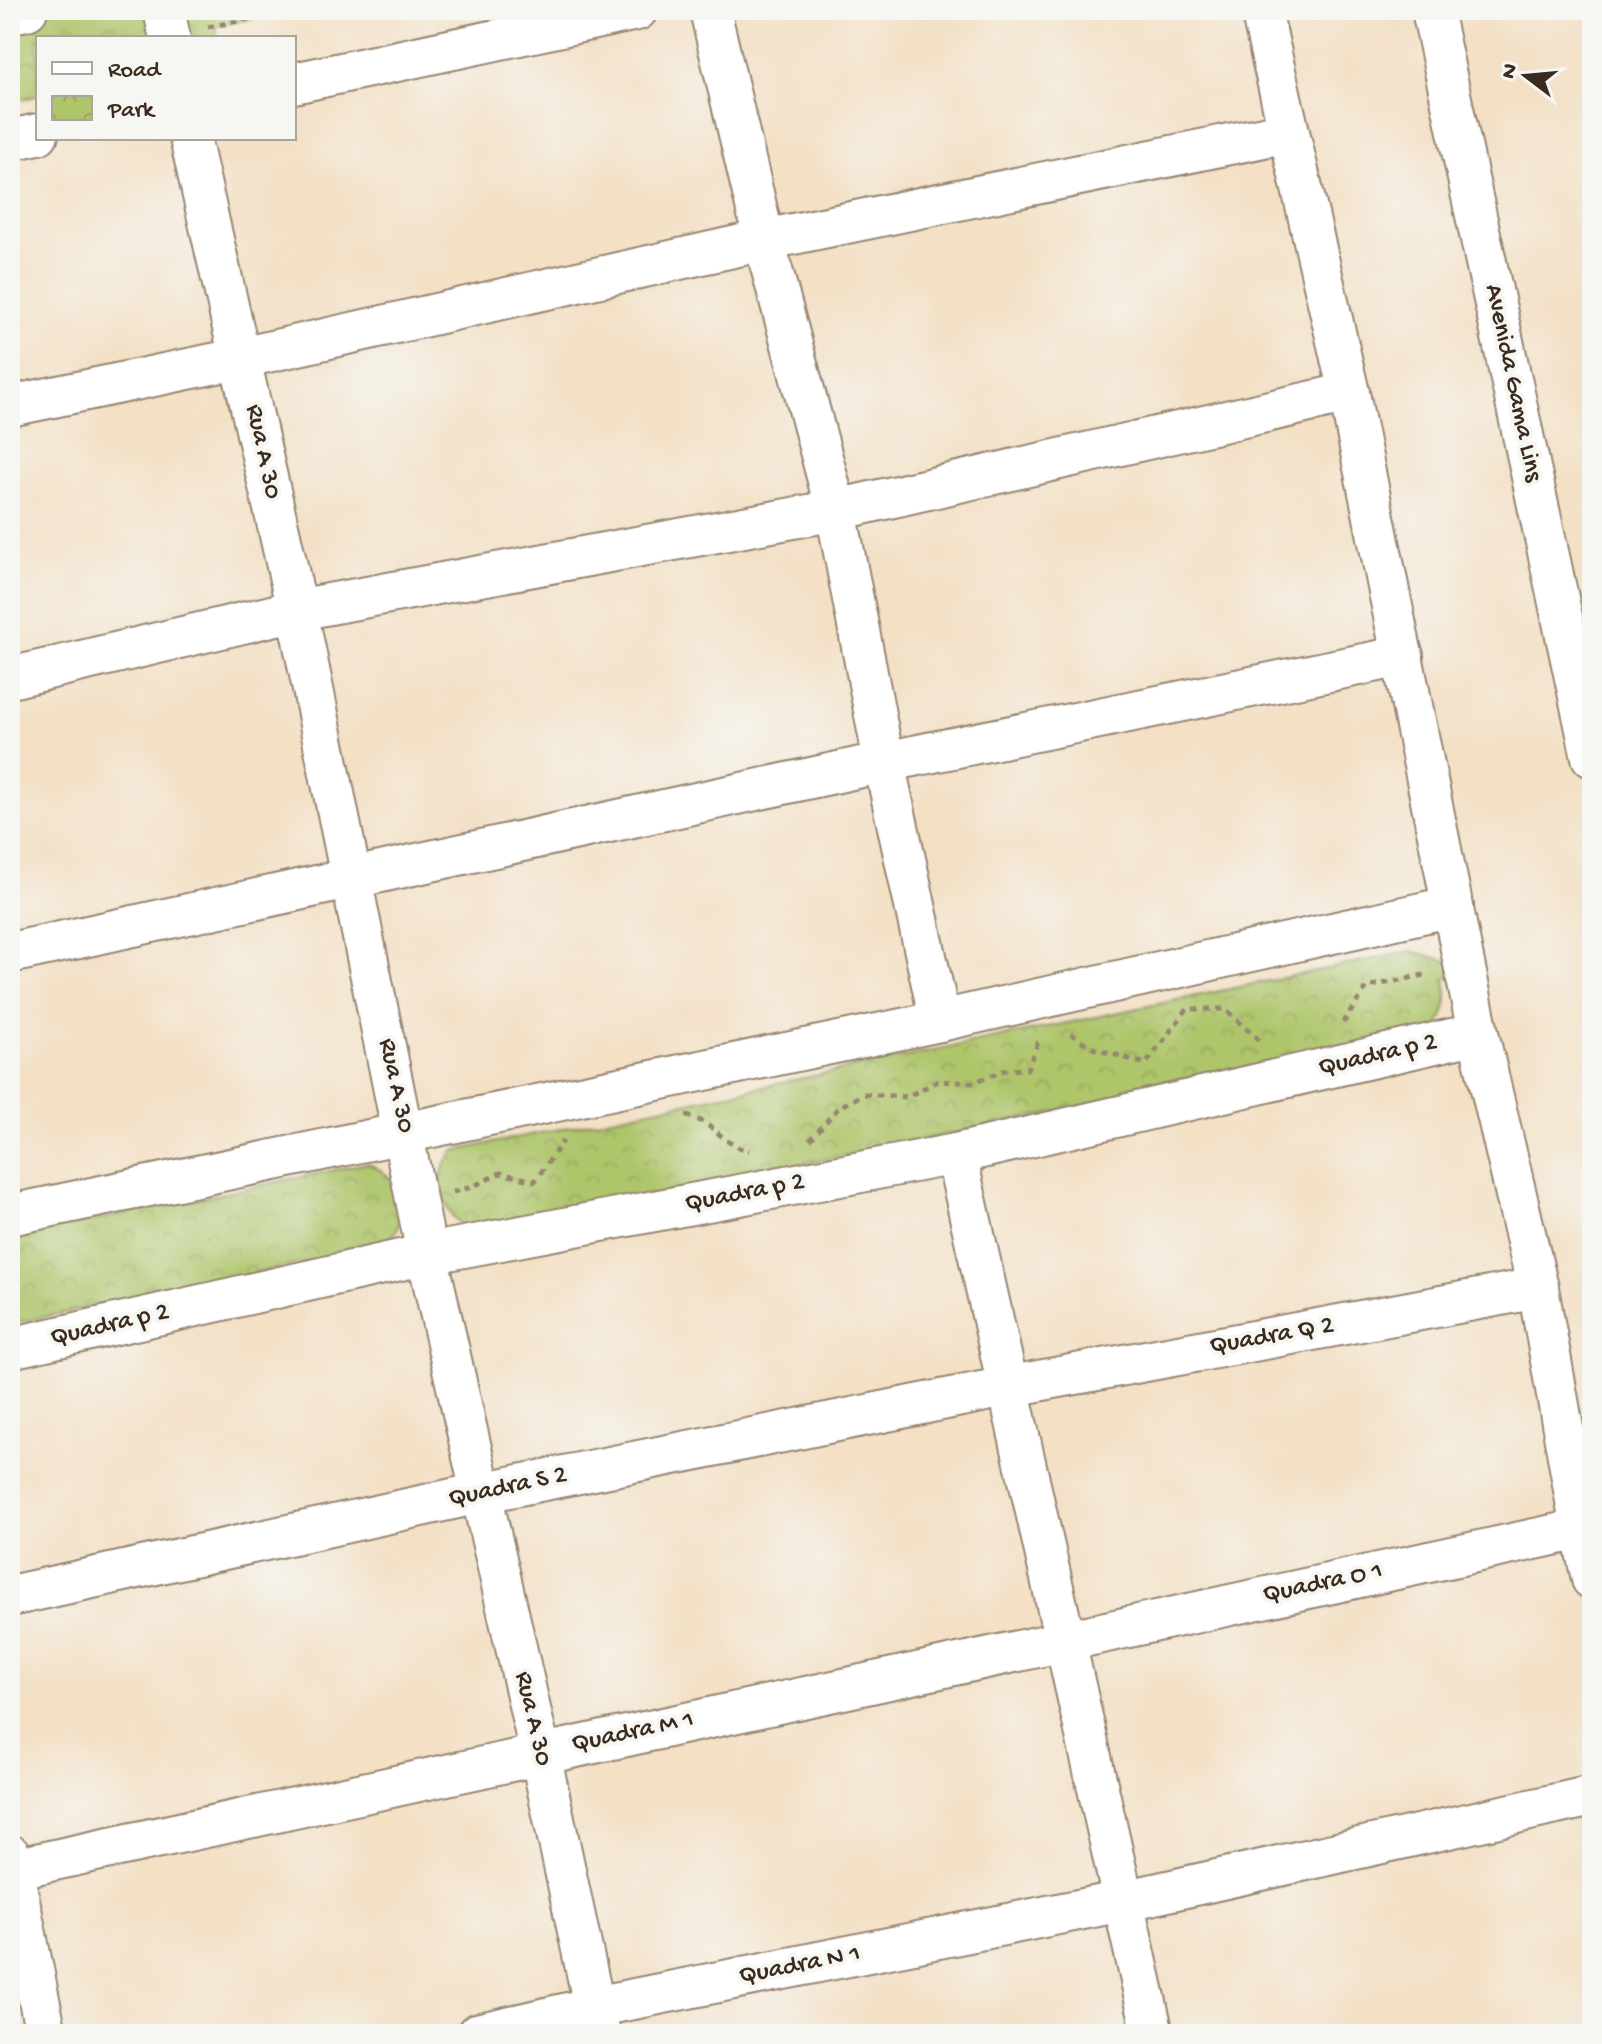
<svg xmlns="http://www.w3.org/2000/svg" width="1602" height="2044" viewBox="0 0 1602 2044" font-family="'Gochi Hand',sans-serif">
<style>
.park{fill:url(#park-crowns);stroke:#747844;stroke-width:2}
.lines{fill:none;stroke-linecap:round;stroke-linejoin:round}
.street-casing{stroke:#978572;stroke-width:44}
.path{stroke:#978572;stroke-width:5;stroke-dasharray:6 6;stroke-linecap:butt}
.street{stroke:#fff;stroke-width:40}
.labels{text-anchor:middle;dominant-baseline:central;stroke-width:8;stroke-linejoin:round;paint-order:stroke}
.street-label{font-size:26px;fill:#3b2a1e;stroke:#f6f6f2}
</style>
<defs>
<pattern id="park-crowns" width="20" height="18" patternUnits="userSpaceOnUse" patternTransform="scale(2)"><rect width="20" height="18" fill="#aec56a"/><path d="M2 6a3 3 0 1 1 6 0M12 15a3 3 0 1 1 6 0" fill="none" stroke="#97a95b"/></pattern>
</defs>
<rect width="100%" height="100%" fill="#f6f6f2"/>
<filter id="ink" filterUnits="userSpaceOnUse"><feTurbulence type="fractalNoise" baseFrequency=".0125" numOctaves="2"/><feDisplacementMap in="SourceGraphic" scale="16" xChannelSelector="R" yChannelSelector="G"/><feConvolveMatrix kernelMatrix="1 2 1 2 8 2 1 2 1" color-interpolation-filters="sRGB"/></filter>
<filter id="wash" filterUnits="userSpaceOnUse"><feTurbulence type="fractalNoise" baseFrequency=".006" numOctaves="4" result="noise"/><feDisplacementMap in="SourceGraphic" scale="32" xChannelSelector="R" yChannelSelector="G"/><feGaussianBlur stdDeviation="1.8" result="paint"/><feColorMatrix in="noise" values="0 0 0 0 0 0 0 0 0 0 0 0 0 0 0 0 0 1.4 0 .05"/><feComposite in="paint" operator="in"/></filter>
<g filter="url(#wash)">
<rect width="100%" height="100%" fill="#f3e0c5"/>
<g class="park">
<polygon points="33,10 175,10 186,18 185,10 293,10 217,26 216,38 192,38 182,30 180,38 38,38 38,96 10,101 10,15"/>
<path d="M1412 951 1465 966 1445 979C1450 1002 1446 1017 1431 1034L472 1233C457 1223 449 1214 442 1197L417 1199 440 1180 445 1164 454 1151Z"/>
<path d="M367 1163C405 1179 412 1215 386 1246L10 1324V1238Z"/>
</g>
</g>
<g filter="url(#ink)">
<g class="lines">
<g class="street-casing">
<g id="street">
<polyline points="164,10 170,38"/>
<polyline points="710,10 764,240 836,510 884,762 940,1021"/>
<polyline points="1261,10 1349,393 1478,1033 1538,1288 1581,1529 1592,1579"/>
<polyline points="1432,10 1592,757"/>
<polyline points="10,13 27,10"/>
<polyline points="294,83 637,10"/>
<polyline points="190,138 297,610 427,1254 540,1753 600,2034"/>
<polyline points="10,140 38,134"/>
<polyline points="10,406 241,358 764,240 1288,132"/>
<polyline points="10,678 297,610 836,510 1349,393"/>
<polyline points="10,953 884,762 1403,656"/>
<polyline points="956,1154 1153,2034"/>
<polyline points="10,1215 940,1021 1453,906"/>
<polyline points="10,1348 427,1254 956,1154 1478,1033"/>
<polyline points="10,1596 480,1493 1006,1387 1538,1288"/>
<polyline points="10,1855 46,2034"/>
<polyline points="13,1869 1581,1529"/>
<polyline points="477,2034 594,2007 1123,1901 1592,1796"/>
</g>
</g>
<g class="path">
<polyline points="208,27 293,10"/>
<polyline points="1343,1023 1367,987 1429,974"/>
<polyline points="1071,1034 1093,1048 1146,1064 1187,1009 1225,1009 1261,1042"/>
<path d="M686 1116C714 1121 722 1145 749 1151"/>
<polyline points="810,1140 839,1107 864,1094 906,1097 938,1081 973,1083 1005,1070 1027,1069 1038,1043 1042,1042"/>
<polyline points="453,1192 472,1187 500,1173 535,1181 563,1141"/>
</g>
<use href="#street" class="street"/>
</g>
</g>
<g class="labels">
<g class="street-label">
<text transform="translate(1512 383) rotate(78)">Avenida Gama Lins</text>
<text transform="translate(262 452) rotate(78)">Rua A 30</text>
<text transform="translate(1378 1056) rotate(-13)">Quadra p 2</text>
<text transform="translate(395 1086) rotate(78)">Rua A 30</text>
<text transform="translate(745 1194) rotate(-11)">Quadra p 2</text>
<text transform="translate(110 1326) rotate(-13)">Quadra p 2</text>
<text transform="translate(1272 1337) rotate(-10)">Quadra Q 2</text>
<text transform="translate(508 1488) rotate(-12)">Quadra S 2</text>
<text transform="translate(1323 1584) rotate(-12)">Quadra O 1</text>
<text transform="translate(532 1719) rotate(77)">Rua A 30</text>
<text transform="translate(633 1733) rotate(-12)">Quadra M 1</text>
<text transform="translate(800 1966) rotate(-11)">Quadra N 1</text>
</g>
</g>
<rect width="1602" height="2044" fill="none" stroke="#f6f6f2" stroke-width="40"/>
<rect x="36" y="36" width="260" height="104" fill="#f6f6f2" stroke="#aba49d" stroke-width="2"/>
<rect x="52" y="62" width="40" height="12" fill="#ffffff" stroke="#aba49d" stroke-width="2"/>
<text x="108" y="76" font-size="24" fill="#3b2a1e">Road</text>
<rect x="52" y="96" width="40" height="24" fill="url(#park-crowns)" stroke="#aba49d" stroke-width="2"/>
<text x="108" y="116" font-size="24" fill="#3b2a1e">Park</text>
<g transform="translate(1526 76) rotate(286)" stroke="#f6f6f2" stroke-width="6" paint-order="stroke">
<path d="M0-6L14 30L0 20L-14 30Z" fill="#3b2a1e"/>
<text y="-12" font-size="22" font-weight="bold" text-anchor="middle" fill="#3b2a1e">N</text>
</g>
</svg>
